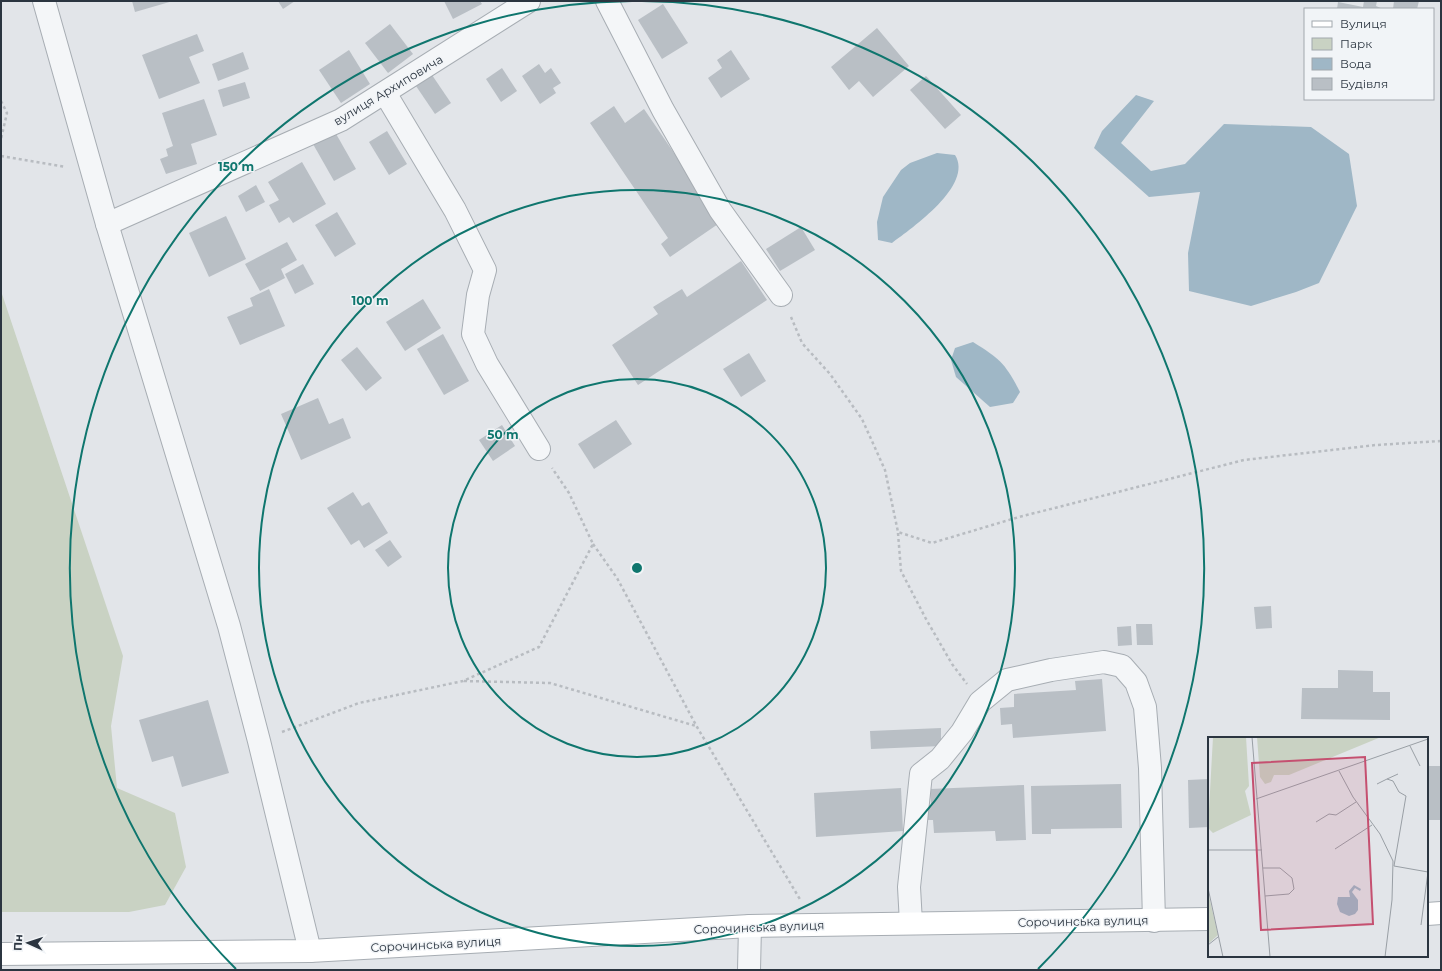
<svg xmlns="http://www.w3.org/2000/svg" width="1442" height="971" viewBox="0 0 1442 971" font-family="Montserrat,sans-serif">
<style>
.green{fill:#c9d2c3}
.water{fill:#9fb7c6}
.building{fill:#b9bfc5}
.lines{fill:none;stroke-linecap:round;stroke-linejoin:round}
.minor-casing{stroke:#a7adb3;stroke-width:24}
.secondary-casing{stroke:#a7adb3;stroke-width:24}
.path{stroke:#b8bcc1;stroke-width:2.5;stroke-dasharray:3 3;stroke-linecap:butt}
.minor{stroke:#f4f6f8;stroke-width:22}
.secondary{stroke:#fff;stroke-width:22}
.ring{fill:none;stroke:#0f766e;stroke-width:2}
.labels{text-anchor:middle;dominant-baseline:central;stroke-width:3;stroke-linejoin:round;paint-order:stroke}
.street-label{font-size:12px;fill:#2b3540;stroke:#f1f4f7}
.inset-road{fill:none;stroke:#999fa5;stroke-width:1}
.view{fill:#c55070;fill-opacity:0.15;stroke:#c55070;stroke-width:2}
.inset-edge{fill:none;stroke:#2b3540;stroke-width:2}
.centre{fill:#0f766e;stroke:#f1f4f7;stroke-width:2}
.ring-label{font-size:12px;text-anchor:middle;font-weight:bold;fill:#0f766e;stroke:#f1f4f7;stroke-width:3;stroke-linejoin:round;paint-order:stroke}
</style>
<rect width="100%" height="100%" fill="#e2e5e9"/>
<polygon class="green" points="1,291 123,656 111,726 117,788 175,813 186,867 165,905 129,912 1,912"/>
<g class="water">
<polygon points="1136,95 1154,101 1121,143 1151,171 1185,164 1224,124 1311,127 1349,154 1357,206 1319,283 1296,292 1251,306 1189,291 1188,253 1200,192 1149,197 1094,148 1102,131"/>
<path d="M937 153 955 155C974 185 912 228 892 243L878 240 877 222 883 197 901 170 910 163Z"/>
<path d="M973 342C1000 359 1005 363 1020 392L1013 403 990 407 956 377 951 360 955 348Z"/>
</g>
<g class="building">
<polygon points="132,1 173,1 135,12"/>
<polygon points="278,1 295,1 283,9"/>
<polygon points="444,1 480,1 482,4 453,19"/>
<polygon points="1364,1 1377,1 1376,6 1383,9 1337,9 1338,2 1363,7"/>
<polygon points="1394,1 1419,1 1417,9 1393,9"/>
<polygon points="663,4 688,43 662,59 638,20"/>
<polygon points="390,24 413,54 388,73 365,43"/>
<polygon points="877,28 909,66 873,97 859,81 849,90 831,67"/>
<polygon points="197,34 204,51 189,57 200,83 159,99 142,55"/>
<polygon points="349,50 370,84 341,103 319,70"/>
<polygon points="731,50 750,79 721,98 708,78 722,68 717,60"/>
<polygon points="243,52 249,69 218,81 212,64"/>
<polygon points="539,64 545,73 551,68 561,83 553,88 556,93 540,104 522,76"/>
<polygon points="502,68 517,91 501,102 486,79"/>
<polygon points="432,75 451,103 435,114 416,86"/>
<polygon points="926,76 961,115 945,129 910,90"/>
<polygon points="245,82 250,98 223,107 218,90"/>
<polygon points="204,99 217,135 191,144 197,164 166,174 160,159 168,156 166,149 173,146 162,113"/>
<polygon points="614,106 625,123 644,109 721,222 670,257 661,244 668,238 590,123"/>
<polygon points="387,131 407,164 389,175 369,142"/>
<polygon points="335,132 356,169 334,181 313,144"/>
<polygon points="302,162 326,204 293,223 289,217 279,223 269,205 279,200 268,182"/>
<polygon points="256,185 265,202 246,212 238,196"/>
<polygon points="337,212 356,244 335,257 315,225"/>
<polygon points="226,216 246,259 209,277 189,233"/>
<polygon points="801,227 815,250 780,271 766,249"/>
<polygon points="287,242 297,260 281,269 285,278 260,291 245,264"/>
<polygon points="741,261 767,300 638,385 612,345 658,314 653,307 682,289 687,297"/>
<polygon points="303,264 314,284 295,294 285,274"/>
<polygon points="269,289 285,326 240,345 227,317 253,306 250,298"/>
<polygon points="423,299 441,328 405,351 386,322"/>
<polygon points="443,334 469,381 444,395 417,349"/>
<polygon points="357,347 382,378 366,391 341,360"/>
<polygon points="749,353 766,381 741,397 723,369"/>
<polygon points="318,398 329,424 343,418 351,438 301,460 281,414"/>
<polygon points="616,420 632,444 594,469 578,444"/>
<polygon points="502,425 515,446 493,461 479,440"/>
<polygon points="353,492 362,506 369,502 388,533 364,548 359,540 351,545 327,508"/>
<polygon points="390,540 402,557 388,567 375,550"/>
<polygon points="1271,606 1272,628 1256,629 1254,607"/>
<polygon points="1136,624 1152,624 1153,645 1137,645"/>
<polygon points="1131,626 1132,645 1118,646 1117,627"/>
<polygon points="1338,670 1373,671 1373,692 1390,692 1390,720 1301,719 1302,688 1338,688"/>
<polygon points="1102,679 1106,731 1013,738 1012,724 1001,725 1000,708 1014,707 1014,694 1076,690 1075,681"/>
<polygon points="208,700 229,773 182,787 173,756 152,762 139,720"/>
<polygon points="941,728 941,746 871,749 870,731"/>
<rect x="1427" y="766" width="14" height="54"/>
<polygon points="1209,779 1209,827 1189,828 1188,780"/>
<polygon points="1121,784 1122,828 1051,829 1051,834 1032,834 1031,786"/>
<polygon points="1024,785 1026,840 996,841 995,831 934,833 933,820 924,820 923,805 931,805 930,789"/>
<polygon points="901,788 903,831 816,837 814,793"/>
</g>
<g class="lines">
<g class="minor-casing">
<g id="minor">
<polyline points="44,1 107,224 229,626 259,741 310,951"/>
<polyline points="607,1 663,110 720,210 781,295"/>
<polyline points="385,93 455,210 485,270 478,295 473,334 487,364 539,449"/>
<polyline points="107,224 341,120 529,1"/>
<polyline points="911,923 909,887 921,774 940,759 962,732 980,702 1007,680 1051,670 1104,662 1122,666 1136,682 1145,707 1150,768 1154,921"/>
<polyline points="749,970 750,926"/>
</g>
</g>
<g class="secondary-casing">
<g id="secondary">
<polyline points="1427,914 1441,913"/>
<polyline points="1,954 310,951 750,926 1209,919"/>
</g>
</g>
<g class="path">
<polyline points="1,101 7,113 1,139"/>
<polyline points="1,156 66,167"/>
<polyline points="791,317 802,343 830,374 862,419 885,470 898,532 932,543 1019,517 1244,460 1376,445 1441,441"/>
<polyline points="898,533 901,571 926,619 952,664 967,684"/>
<polyline points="593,544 617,578 697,727 801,901"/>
<polyline points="464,681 550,683 696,726"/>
<polyline points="282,732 359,703 463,681 539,647 593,544 569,493 552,468"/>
</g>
<use href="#minor" class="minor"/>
<use href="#secondary" class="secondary"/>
</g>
<g class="ring">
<circle cx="637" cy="568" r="189"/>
<circle cx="637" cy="568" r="378"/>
<path d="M236 969A567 567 0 0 1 632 1M642 1A567 567 0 0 1 1038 969"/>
</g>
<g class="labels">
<g class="street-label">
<text transform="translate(388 90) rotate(-31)">вулиця Архиповича</text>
<text transform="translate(1083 921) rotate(-1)">Сорочинська вулиця</text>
<text transform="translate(759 927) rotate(-2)">Сорочинська вулиця</text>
<text transform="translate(436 944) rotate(-3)">Сорочинська вулиця</text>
</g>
</g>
<g transform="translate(1208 737)">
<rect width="220" height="220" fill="#e2e5e9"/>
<path d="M5 0H38L41 49 37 54 43 78 5 96 0 91ZM49 0H173L81 38H66L63 45 57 47 52 40ZM0 155 10 198 0 207Z" fill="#c9d2c3"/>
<path d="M146 148 153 152 152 154 147 151 144 155 150 163V173L147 177 141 179 132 175 129 167 130 160H142L141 154Z" fill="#9fb7c6"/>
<path class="inset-road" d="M44 0 62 220M202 9 212 29M131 34 145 60 172 97 185 124 184 163 177 220M179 42 190 37M169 47 179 42 185 44 191 55 198 59 186 129 220 135M48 62 220 2M108 85 121 77 128 78 148 65M127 112 164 88M0 113H54M55 131H72L84 141 86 152 81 157 57 159M0 151 15 220M213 188 220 135M0 208 10 200"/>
<path class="view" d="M157 20 165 187 53 193 44 26Z"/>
<rect width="220" height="220" class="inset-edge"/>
</g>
<circle cx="637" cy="568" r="6" class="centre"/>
<g class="ring-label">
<text x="236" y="171">150 m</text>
<text x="370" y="305">100 m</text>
<text x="503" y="439">50 m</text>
</g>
<rect width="1442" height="971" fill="none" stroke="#2b3540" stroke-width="4"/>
<rect x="1304" y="8" width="130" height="92" fill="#f1f4f7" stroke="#a2a8ae"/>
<rect x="1312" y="21" width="20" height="6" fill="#ffffff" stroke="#a2a8ae"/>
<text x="1340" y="28" font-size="12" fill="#2b3540">Вулиця</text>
<rect x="1312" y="38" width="20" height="12" fill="#c9d2c3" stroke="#a2a8ae"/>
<text x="1340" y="48" font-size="12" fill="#2b3540">Парк</text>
<rect x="1312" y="58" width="20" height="12" fill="#9fb7c6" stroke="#a2a8ae"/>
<text x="1340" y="68" font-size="12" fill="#2b3540">Вода</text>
<rect x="1312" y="78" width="20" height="12" fill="#b9bfc5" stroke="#a2a8ae"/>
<text x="1340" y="88" font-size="12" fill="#2b3540">Будівля</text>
<g transform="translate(28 943) rotate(273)" stroke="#f1f4f7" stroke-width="3" paint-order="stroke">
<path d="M0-3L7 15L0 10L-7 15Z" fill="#2b3540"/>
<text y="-6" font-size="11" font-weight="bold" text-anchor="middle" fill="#2b3540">Пн</text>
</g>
</svg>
